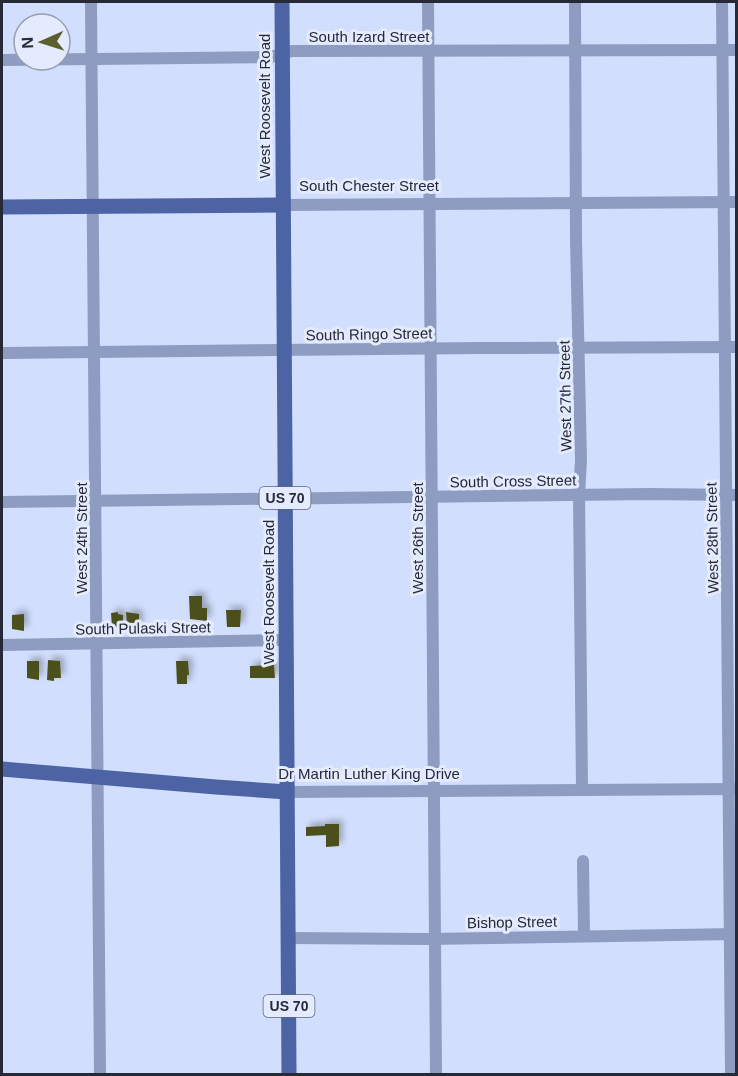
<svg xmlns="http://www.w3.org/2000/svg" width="738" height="1076" viewBox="0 0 738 1076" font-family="Helvetica,sans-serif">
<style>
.building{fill:#4c501a;filter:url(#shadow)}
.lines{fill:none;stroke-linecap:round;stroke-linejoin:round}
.minor{stroke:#8e9cc1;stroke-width:12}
.major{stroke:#4c63a4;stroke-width:15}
.labels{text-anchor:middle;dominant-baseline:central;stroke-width:6;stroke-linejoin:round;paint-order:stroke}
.shield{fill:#e4ebfe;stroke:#5f6472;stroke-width:1.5}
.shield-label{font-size:14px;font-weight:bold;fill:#262a36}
.street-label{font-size:15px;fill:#262a36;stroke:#e4ebfe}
</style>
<defs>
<filter id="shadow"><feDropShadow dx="4" dy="-4" stdDeviation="3" flood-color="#0004"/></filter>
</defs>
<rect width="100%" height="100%" fill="#d1defd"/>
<g class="building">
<polygon points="189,596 202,596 202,608 207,608 207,621 190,619"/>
<polygon points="226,610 241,610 240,627 227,627"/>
<polygon points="118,612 118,614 123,615 123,627 112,627 111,613"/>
<polygon points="126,612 139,614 139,627 129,628 129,624 127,625"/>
<polygon points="24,614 24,631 12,629 12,615"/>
<polygon points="48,660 60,661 61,678 54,678 54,681 47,680"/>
<polygon points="27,661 39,661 39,680 27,678"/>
<polygon points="176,661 188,661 189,675 187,675 187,684 177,684"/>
<polygon points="274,665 275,678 250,678 250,666"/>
<polygon points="325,824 339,824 339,846 326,847 326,835 306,836 306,827 325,826"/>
</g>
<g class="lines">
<g class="minor">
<polyline points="91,2 100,1074"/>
<polyline points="428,2 436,1074"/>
<polyline points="575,2 576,240 581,460 579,495 582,789"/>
<polyline points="722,2 731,1074"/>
<polyline points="2,60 271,57 292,51 736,50"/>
<polyline points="282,205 736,202"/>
<polyline points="2,353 480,348 736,347"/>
<polyline points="2,502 650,494 736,495"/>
<polyline points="2,645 286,640"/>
<polyline points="287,792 736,789"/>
<polyline points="583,861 584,935"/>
<polyline points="289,938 427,939 736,934"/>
</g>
<g class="major">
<polyline points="282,2 289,1074"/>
<polyline points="2,207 282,205"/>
<polyline points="2,769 216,787 287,792"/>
</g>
</g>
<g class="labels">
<g class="shield">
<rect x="259.5" y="487" width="51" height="22" rx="4.5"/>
<rect x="263.5" y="995" width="51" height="22" rx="4.5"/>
</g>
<g class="shield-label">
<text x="285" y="498">US 70</text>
<text x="289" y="1006">US 70</text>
</g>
<g class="street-label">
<text x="369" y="36">South Izard Street</text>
<text transform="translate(264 106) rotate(-90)">West Roosevelt Road</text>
<text x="369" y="185">South Chester Street</text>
<text transform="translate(369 334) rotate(-1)">South Ringo Street</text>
<text transform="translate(565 396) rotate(-91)">West 27th Street</text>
<text transform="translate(513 481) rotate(-1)">South Cross Street</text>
<text transform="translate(81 538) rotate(-90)">West 24th Street</text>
<text transform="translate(417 538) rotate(-90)">West 26th Street</text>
<text transform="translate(712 538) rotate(-91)">West 28th Street</text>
<text transform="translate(268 592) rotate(-90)">West Roosevelt Road</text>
<text transform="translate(143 628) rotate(-1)">South Pulaski Street</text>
<text x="369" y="773">Dr Martin Luther King Drive</text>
<text transform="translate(512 922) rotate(-1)">Bishop Street</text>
</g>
</g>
<rect width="738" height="1076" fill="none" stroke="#262a36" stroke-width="6"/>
<g transform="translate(42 42) rotate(267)"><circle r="28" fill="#e4ebfe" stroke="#989eae" stroke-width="1.5"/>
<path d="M0-4.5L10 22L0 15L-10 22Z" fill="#5b5f2d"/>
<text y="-9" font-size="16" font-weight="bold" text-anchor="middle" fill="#262a36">N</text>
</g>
</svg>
